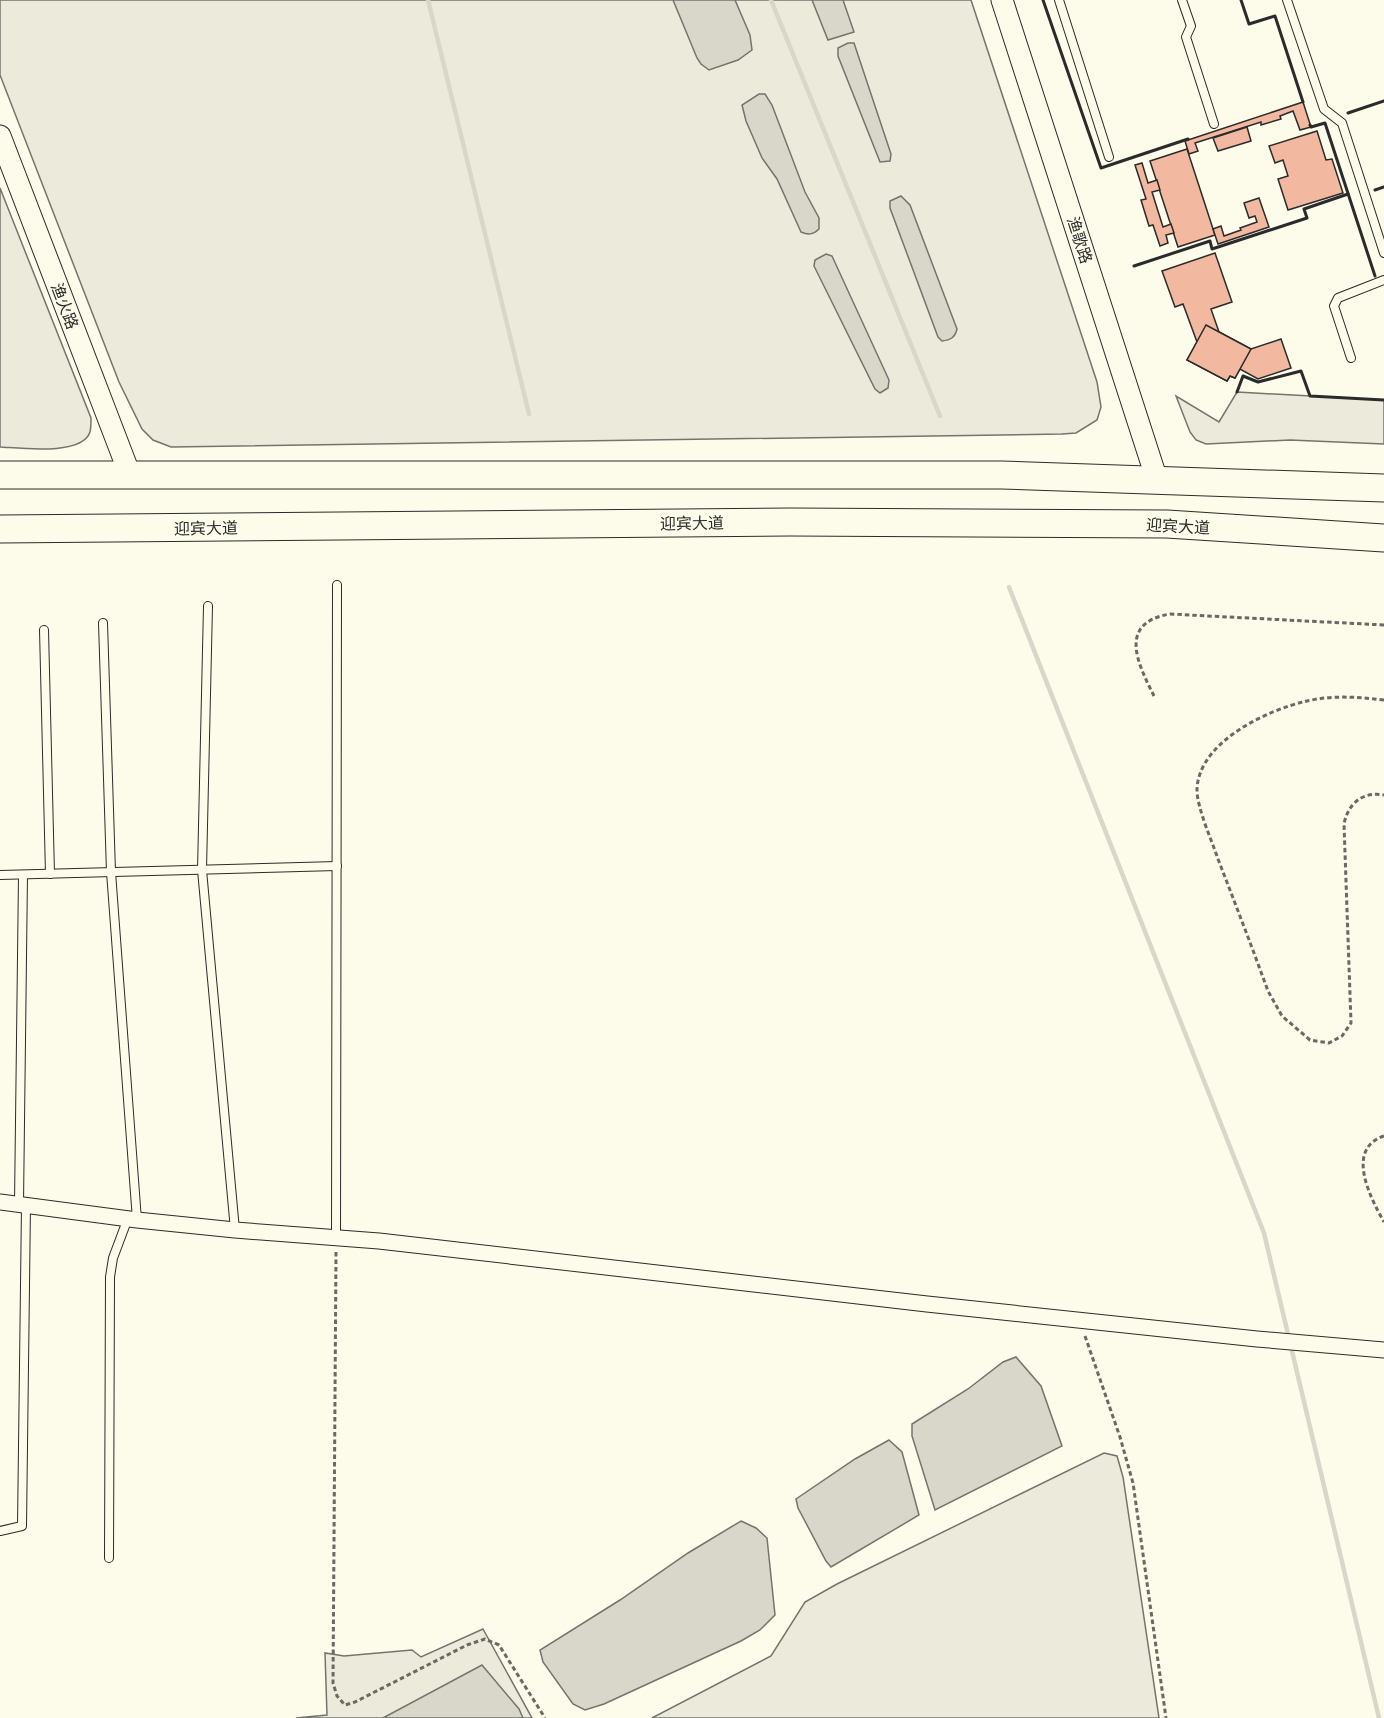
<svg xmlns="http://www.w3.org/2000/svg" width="1384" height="1718" viewBox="0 0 1384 1718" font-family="Inter,'Noto Sans SC',sans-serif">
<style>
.green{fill:#ecebdb;stroke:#74746e;stroke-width:1.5}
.water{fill:#d8d7c9;stroke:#74746e;stroke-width:1.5}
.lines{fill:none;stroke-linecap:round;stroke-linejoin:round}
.stream{stroke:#d8d7c9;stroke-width:4.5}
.building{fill:#f2b8a0;stroke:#2b2b2b;stroke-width:1.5}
.lane-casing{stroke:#2b2b2b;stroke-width:10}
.street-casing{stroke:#2b2b2b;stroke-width:17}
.secondary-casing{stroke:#2b2b2b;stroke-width:23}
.highway-casing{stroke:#2b2b2b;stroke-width:29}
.path{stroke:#6a6964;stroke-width:3;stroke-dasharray:4.5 3;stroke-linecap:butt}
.lane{stroke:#fdfbea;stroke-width:8}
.street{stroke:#fdfbea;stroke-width:15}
.secondary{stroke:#fdfbea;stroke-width:21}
.highway{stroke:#fdfbea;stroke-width:27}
.wall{stroke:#2b2b2b;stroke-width:3}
.labels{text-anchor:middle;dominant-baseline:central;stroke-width:4.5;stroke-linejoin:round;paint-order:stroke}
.street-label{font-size:16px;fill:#2b2b2b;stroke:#fdfbea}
</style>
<rect width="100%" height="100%" fill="#fdfbea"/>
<g class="green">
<polygon points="0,0 971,0 1097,382 1101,407 1097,420 1076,433 1062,434 171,447 153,440 142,429 119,382 0,75"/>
<path d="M0 188 91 418C91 422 91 428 90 432 82 456 20 448 0 447Z"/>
<polygon points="1237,392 1384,400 1384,444 1290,440 1206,444 1196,440 1190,432 1176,396 1219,422"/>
<polygon points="1104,1453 1117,1456 1123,1477 1159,1718 652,1718 771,1656 805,1602 837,1584"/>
<polygon points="483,1629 532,1718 296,1718 327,1715 325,1653 344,1656 412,1650 421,1657"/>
</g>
<g class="water">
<polygon points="673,0 735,0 750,35 752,50 738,60 709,70 701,64 697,58"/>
<polygon points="812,0 843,0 854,32 828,40"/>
<polygon points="848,43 854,43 891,154 890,161 880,162 838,56 838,48"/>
<path d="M759 94H765L772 105 805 192 819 218V229C813 235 808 235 801 232L777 179 762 158 746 121 742 105Z"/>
<path d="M901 196 910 205 957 329C955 338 950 340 942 341L938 337 890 208V201Z"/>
<polygon points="826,254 832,256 889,380 888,388 880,393 875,389 814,266 815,260"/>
<polygon points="1016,1357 1041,1386 1062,1446 935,1510 912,1436 912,1424 968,1389 1003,1362"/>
<polygon points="889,1440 902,1452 919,1515 831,1567 826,1561 798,1508 796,1499 855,1459"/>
<polygon points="741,1521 756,1528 767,1538 775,1615 760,1630 741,1641 604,1704 585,1710 573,1704 543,1662 540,1650 620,1600 688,1553"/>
<polygon points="482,1665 519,1709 523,1718 383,1718"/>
</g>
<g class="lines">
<g class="stream">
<polyline points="428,0 529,414"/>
<polyline points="771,0 940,416"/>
<polyline points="1009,587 1264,1233 1379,1718"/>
</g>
</g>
<g class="building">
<polygon points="1303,102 1311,127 1300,130 1293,111 1280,116 1281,119 1261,125 1261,122 1195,143 1198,151 1189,154 1185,141"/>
<polygon points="1247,127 1251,141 1218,151 1213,138"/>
<polygon points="1317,131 1326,160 1332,159 1343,193 1288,210 1278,179 1288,176 1283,160 1275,163 1269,146"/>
<polygon points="1187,149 1215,235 1178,247 1150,161"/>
<polygon points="1142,163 1148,183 1157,180 1160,190 1152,192 1163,227 1171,224 1174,233 1166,235 1168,243 1160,246 1153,225 1149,226 1141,200 1146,199 1135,165"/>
<polygon points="1259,198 1269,227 1218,244 1213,229 1221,226 1224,236 1241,230 1240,228 1257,222 1255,216 1249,218 1244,203"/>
<polygon points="1215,253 1232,302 1211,309 1219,332 1251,349 1281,339 1291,368 1258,379 1240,369 1235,378 1230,376 1227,381 1187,360 1197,342 1183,304 1175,307 1162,271"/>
<polygon points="1206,325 1251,349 1235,378 1230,376 1227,381 1187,360"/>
</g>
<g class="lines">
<g class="lane-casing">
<g id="lane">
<polyline points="1059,0 1109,157"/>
<polyline points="1182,0 1191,26 1186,37 1214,124"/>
<polyline points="1287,0 1324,109 1342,123 1384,253"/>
<polyline points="1351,358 1334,306 1338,298 1384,280"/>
<polyline points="208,606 202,870 235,1230"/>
<polyline points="103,623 111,872 137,1220"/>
<polyline points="44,630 50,874"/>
<polyline points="0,875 337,866"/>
<polyline points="19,1204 23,875"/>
<polyline points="336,1238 337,585"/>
<polyline points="0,1531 22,1526 26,1205"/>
<polyline points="109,1558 110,1277 113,1258 128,1218"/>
</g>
</g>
<g class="street-casing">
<polyline id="street" points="0,1202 137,1220 235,1230 379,1241 927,1304 1257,1339 1384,1350"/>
</g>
<g class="secondary-casing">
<g id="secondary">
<polyline points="1002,0 1157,480"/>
<polyline points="0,136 130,475"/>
</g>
</g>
<g class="highway-casing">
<g id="highway">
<polyline points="0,475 1001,475 1384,488"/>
<polyline points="0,529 790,522 1167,524 1384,538"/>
</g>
</g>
<g class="path">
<path d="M1154 696C1138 664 1117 623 1170 614L1384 625"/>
<path d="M1384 700C1358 697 1333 695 1307 701 1267 710 1198 742 1197 790 1197 808 1212 841 1218 859 1235 903 1252 947 1268 991L1282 1016 1310 1040 1329 1043 1342 1036 1351 1023 1344 824C1348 804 1362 791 1384 795"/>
<path d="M1384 1136C1345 1149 1370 1197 1384 1222"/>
<polyline points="336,1252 333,1683 337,1696 345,1705 355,1702 467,1645 485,1639 499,1645 545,1718"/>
<polyline points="1085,1336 1120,1437 1133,1483 1166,1718"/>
</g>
<use href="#lane" class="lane"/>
<use href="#street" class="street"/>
<use href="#secondary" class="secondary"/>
<use href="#highway" class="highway"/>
<g class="wall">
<polyline points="1043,0 1101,168 1188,139"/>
<polyline points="1241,0 1249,24 1275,16 1303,102"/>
<polyline points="1348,113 1384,101"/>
<polyline points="1310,125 1311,127 1325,123 1375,276"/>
<polyline points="1375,190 1384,187"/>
<polyline points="1134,266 1210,241 1212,249 1307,218 1304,209 1348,194"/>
<polyline points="1237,392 1243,376 1258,382 1301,371 1310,396 1384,400"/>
</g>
</g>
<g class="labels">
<g class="street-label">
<text transform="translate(1080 240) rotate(72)">渔歌路</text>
<text transform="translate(65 306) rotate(69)">渔火路</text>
<text transform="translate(692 523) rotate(-1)">迎宾大道</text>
<text transform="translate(1178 526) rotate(3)">迎宾大道</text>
<text transform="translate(206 528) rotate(-1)">迎宾大道</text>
</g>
</g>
</svg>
